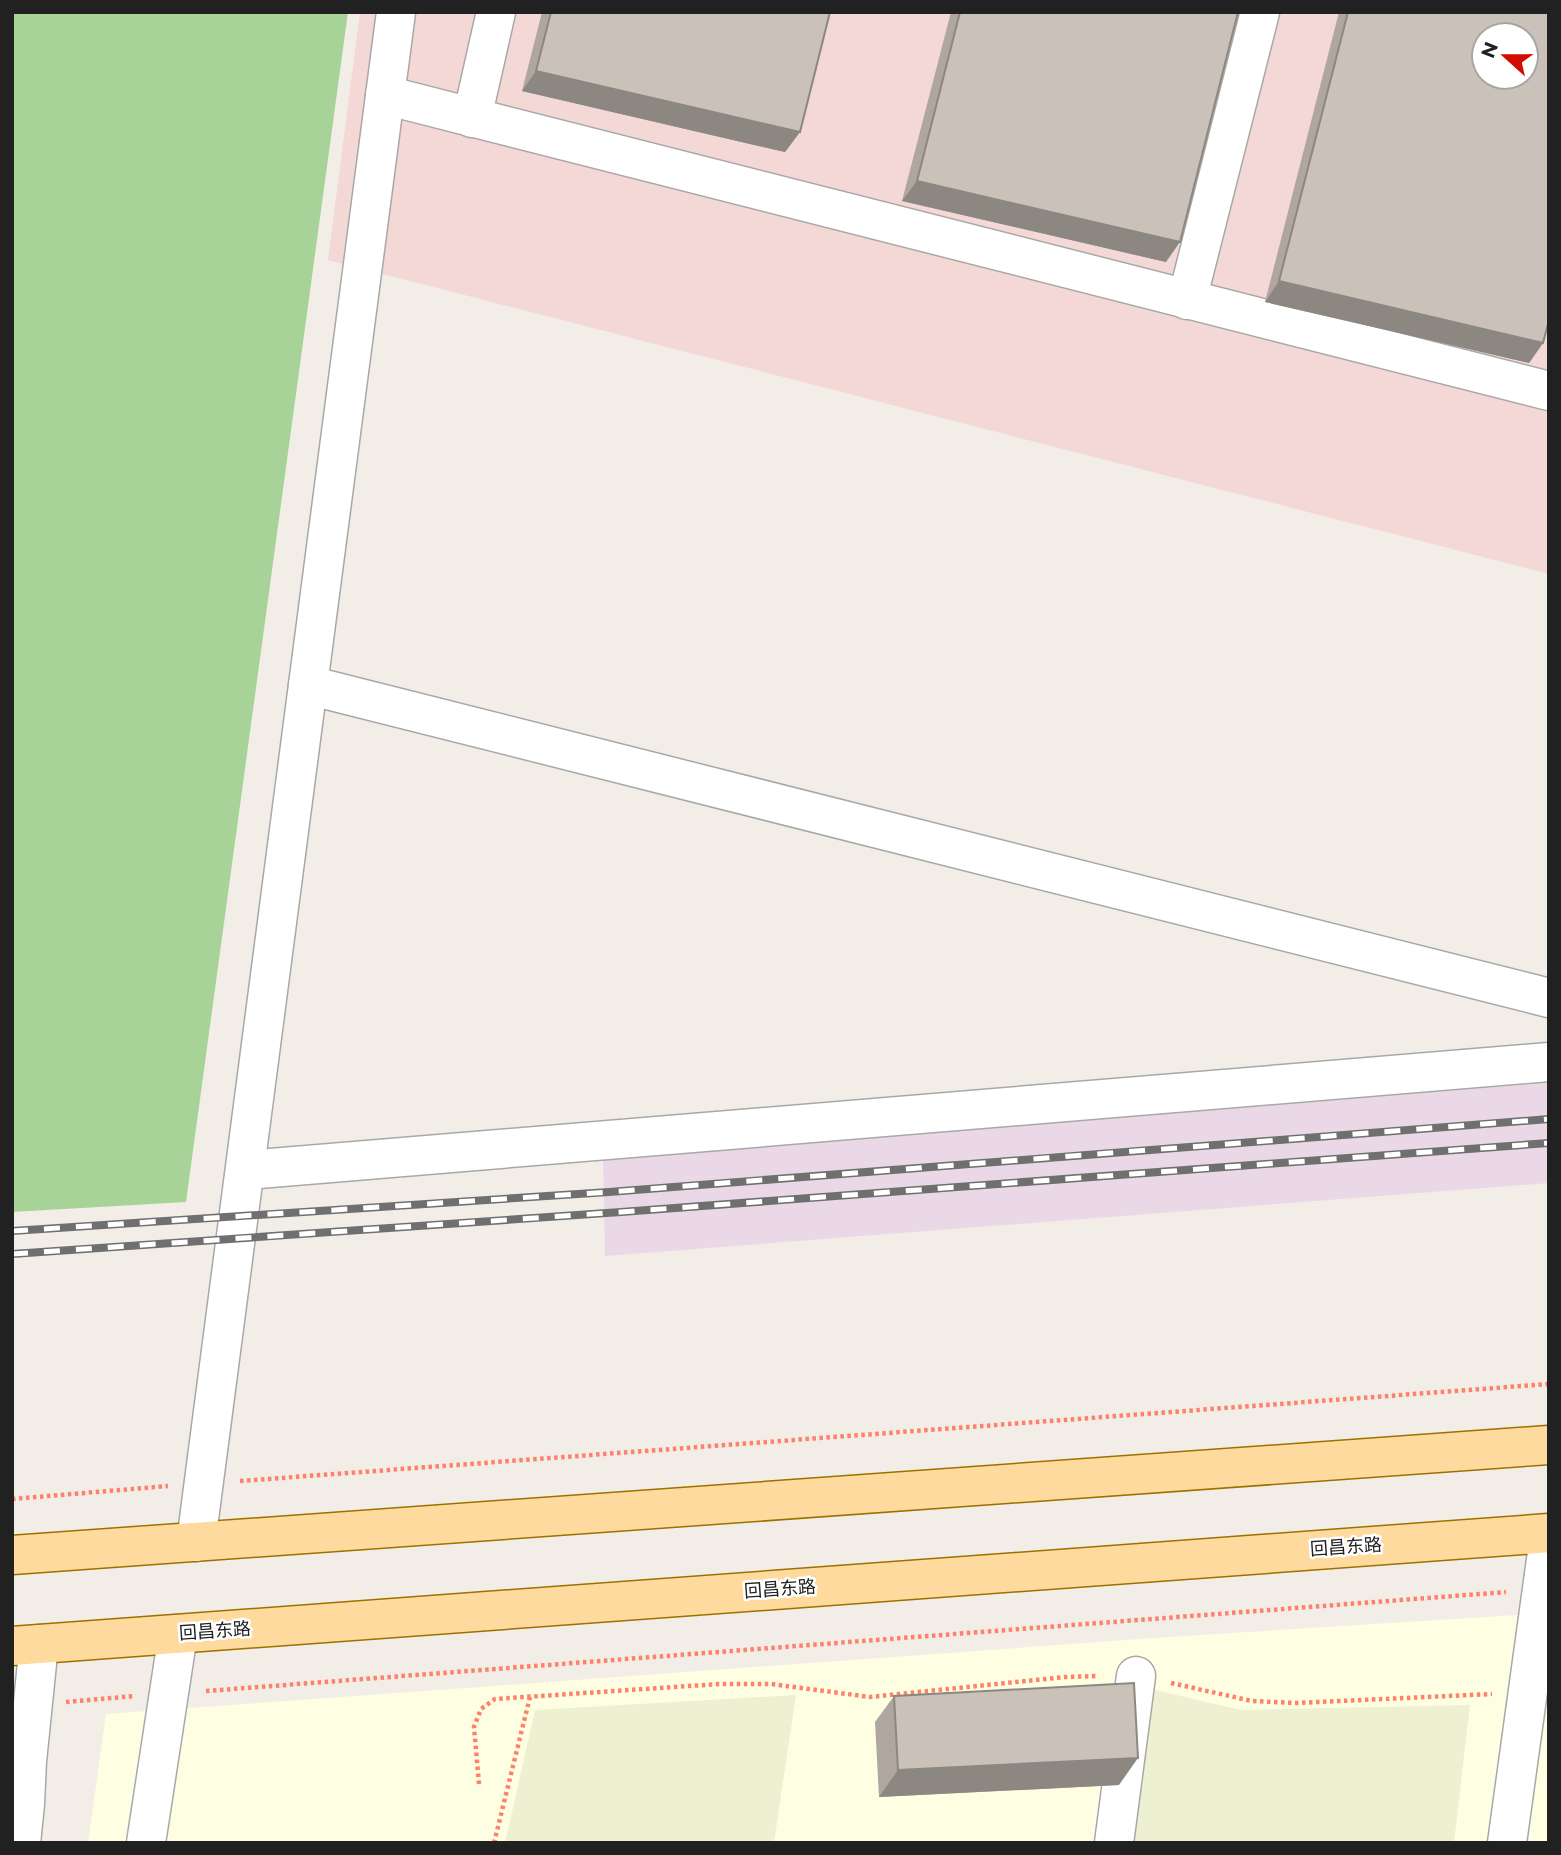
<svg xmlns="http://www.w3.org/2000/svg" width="1561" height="1855" viewBox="0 0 1561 1855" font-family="Montserrat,'Noto Sans SC',sans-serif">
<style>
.commercial{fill:#f3d8d5;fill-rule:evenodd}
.industrial{fill:#ebd8e6}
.education{fill:#feffe2}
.farmland{fill:#edf1d1}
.forest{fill:#a7d399}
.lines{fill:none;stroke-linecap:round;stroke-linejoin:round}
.minor-casing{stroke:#a8a8a8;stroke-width:41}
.major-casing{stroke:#9d7100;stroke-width:41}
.path{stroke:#ff816a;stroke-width:4.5;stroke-dasharray:3.5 3.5;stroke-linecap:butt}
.minor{stroke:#fff;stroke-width:38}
.major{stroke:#ffda9e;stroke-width:38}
.rail-casing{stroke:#6f6f6f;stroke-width:8}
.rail{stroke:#fff;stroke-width:5;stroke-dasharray:16;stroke-linecap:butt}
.wall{fill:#aea69f}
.shaded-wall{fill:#8d8782}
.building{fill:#cac1b9;stroke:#8d8782;stroke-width:2;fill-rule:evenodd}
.labels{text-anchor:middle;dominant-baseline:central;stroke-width:5;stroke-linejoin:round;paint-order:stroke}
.street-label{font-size:18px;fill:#212121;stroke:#fff}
</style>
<rect width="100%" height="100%" fill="#f2eee7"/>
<path class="commercial" d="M360 12H1549V574L328 260ZM1484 35H1526V77H1484Z"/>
<polygon class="industrial" points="1549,1083 1549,1183 605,1256 603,1155"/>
<polygon class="education" points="1549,1613 1549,1843 88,1843 106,1714 1169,1637"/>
<g class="farmland">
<polygon points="1146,1688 1241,1710 1470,1705 1454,1843 1122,1843"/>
<polygon points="796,1695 774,1843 505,1843 535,1710"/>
</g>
<polygon class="forest" points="12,12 348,12 186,1202 12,1212"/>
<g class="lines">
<g class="minor-casing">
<g id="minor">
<polyline points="385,95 1549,391"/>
<polyline points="472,118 496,12"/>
<polyline points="1187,300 1260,12"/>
<polyline points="308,685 1549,998"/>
<polyline points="246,1170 1549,1062"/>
<polyline points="196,1542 396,12"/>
<polyline points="21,1843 25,1804 27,1761 39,1644"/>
<polyline points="146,1843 178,1634"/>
<polyline points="1114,1843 1136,1676"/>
<polyline points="1507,1843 1549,1538"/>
</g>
</g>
<g class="major-casing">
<g id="major">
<polyline points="12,1555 1549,1445"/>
<polyline points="12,1646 1549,1533"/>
</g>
</g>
<g class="path">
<polyline points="240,1481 1549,1384"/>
<polyline points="12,1499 168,1486"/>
<polyline points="1171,1683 1252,1701 1296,1703 1492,1694"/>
<polyline points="206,1691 1506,1592"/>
<polyline points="66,1702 134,1696"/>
<polyline points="479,1784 474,1727 481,1709 495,1699 719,1684 771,1684 870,1697 1065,1677 1099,1676"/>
<polyline points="494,1843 530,1697"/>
</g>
<use href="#minor" class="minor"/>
<use href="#major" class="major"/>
<g class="rail-casing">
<g id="rail">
<polyline points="12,1231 609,1192 1549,1119"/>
<polyline points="12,1254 621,1212 1549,1143"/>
</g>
</g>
<use href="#rail" class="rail"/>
</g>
<g class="wall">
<polygon points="542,12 830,12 800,132 785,152 522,91"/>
<polygon points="951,12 1238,12 1166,262 902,201"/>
<polygon points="1339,12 1549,12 1543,343 1529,363 1265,302"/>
<polygon points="894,1696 1119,1785 879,1797 875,1722"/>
</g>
<g class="shaded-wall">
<polygon points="536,71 800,132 785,152 522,91"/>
<polygon points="917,181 1180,242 1166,262 902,201"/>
<polygon points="1279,281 1543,343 1529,363 1265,302"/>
<polygon points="1138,1758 1119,1785 879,1797 898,1770"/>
</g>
<g class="building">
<polygon points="551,12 830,12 800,132 536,71"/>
<polygon points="960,12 1238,12 1180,242 917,181"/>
<path d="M1348 12H1549V320L1543 343 1279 281ZM1484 35H1526V77H1484Z"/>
<polygon points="1134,1683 1138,1758 898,1770 894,1696"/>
</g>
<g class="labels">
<g class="street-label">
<text transform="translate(1346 1547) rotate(-4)">回昌东路</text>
<text transform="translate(780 1589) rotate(-4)">回昌东路</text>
<text transform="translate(215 1631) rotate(-4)">回昌东路</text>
</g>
</g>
<rect width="1561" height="1855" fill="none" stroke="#212121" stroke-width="28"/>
<g transform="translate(1505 56) rotate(291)"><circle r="33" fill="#ffffff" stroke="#a6a6a6" stroke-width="2"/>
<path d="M0-5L12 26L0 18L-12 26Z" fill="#d10b00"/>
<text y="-10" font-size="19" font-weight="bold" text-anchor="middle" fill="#212121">N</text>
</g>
</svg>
